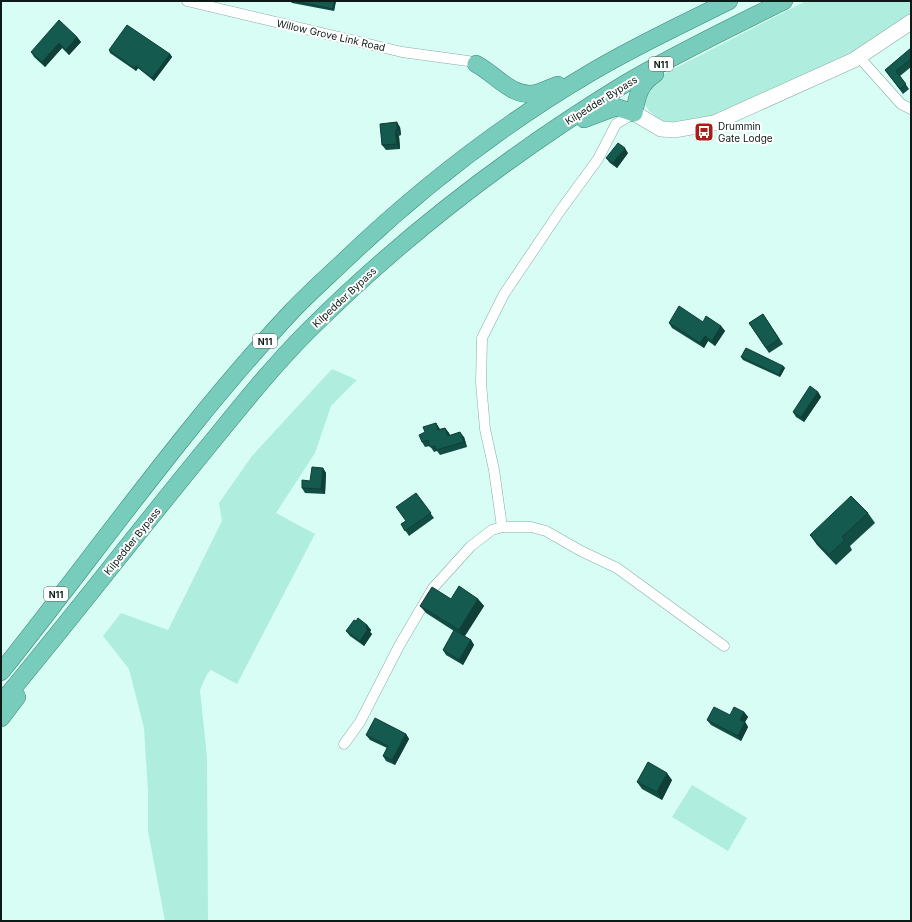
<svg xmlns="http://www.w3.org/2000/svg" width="912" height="922" viewBox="0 0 912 922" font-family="Inter,sans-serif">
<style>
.green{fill:#afeddf}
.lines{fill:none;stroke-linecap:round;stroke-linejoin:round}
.minor-casing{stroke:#89ada4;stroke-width:11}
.secondary-casing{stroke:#89ada4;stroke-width:16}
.trunk-casing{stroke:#3c8677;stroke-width:18}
.minor{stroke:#fff;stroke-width:10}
.secondary{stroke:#fff;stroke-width:15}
.trunk{stroke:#7cb;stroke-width:17}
.wall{fill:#124d44}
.shaded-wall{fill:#0f3f37}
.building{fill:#155a4f;stroke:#0f3f37}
.labels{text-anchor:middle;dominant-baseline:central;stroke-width:4;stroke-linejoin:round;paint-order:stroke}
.shield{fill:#fff;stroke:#565f5d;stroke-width:1}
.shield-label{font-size:9px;font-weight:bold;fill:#0d1b18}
.street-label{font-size:10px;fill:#0d1b18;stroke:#fff}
.poi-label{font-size:10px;fill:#0d1b18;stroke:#fff;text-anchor:start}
</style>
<rect width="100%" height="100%" fill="#d8fdf4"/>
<g class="green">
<polygon points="806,1 911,1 911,14 854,53 708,118 677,123 661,121 649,111 643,101 654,79"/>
<polygon points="332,369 357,380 331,406 315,453 276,513 315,534 237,684 211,670 207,674 200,690 207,757 208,921 165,921 148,831 148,791 144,728 129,669 103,636 121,613 168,630 222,521 219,503 252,456"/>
<polygon points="692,785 747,818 728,851 672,817"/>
</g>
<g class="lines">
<g class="minor-casing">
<g id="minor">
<polyline points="187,1 402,52 468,61 476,64"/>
<polyline points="859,57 901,104 911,109"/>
<polyline points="502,527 494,470 485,429 481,383 482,338 504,294 560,211 598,159 616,124 634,113"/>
<polyline points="344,744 360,722 399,646 433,588 471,546 492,530 502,527 531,527 546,531 581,551 617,568 724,646"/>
</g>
</g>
<g class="secondary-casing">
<polyline id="secondary" points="634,113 661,129 674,130 714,123 854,60 911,22"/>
</g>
<g class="trunk-casing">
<g id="trunk">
<path d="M476 64C496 74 512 99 537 93 544 91 551 87 558 85"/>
<path d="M584 119 616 107 634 113C637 96 640 83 655 74"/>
<path d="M1 672C97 552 187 423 292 311 308 294 326 278 343 262 418 190 500 126 590 73 635 46 683 24 729 1"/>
<path d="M1 703C71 619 137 533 206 449 239 409 271 368 307 332 402 237 509 155 623 85 675 54 730 28 784 1"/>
<polyline points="1,718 17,697"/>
</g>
</g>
<use href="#minor" class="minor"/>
<use href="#secondary" class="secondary"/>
<use href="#trunk" class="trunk"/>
</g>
<g class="wall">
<polygon points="290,1 336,1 334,11 292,3"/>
<polygon points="77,37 81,42 69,55 62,48 45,67 34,57 31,52"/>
<polygon points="911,48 911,67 900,76 909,89 903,94 885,70"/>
<polygon points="109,50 170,54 172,57 154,81 138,68 136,71 110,53"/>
<polygon points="380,124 400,127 401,135 399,136 400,149 386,150 382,145"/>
<polygon points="628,153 617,168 610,163 606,158"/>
<polygon points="763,314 783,344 769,353 749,323"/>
<polygon points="703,322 721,326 725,331 715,346 708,341 704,348 672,328 669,323"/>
<polygon points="741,357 783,366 785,368 780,377 743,360"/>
<polygon points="818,392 821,397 804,422 796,417 793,412"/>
<polygon points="436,423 440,429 445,428 449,433 450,435 464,437 467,447 440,455 437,451 434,452 430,446 425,447 422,442 425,432"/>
<polygon points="323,468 326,473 325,494 305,493 302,488 310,481"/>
<polygon points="416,493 434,518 409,536 401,524 406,521"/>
<polygon points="868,513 875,523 850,546 852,550 836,565 817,545 810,535"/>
<polygon points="451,599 478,599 484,606 465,636 471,640 474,645 463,665 446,655 443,650 454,631 426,613 420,606"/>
<polygon points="356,621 367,625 371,630 370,632 372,634 364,646 350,636 346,631"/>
<polygon points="744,712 748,717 745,722 748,727 741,741 711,725 707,720"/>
<polygon points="406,734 409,739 395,765 386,761 383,756 387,748 370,740 366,735"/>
<polygon points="672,780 662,800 642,789 637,782"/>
</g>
<g class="shaded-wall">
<polygon points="334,1 336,1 334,11 333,9"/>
<polygon points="77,37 81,42 69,55 66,50"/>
<polygon points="59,43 62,48 45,67 42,62"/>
<polygon points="170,54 172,57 154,81 152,78"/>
<polygon points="136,66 138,68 136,71 134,68"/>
<polygon points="397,122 400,127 401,135 397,130"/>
<polygon points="395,131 399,136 400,149 397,144"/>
<polygon points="625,148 628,153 617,168 613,163"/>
<polygon points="721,326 725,331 715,346 712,341"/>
<polygon points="705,336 708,341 704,348 700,343"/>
<polygon points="783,366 785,368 780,377 779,375"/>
<polygon points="818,392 821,397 804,422 801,417"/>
<polygon points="436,423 439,428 441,435 438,430"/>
<polygon points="445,428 449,433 452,441 448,436"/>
<polygon points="460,432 464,437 467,447 464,442"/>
<polygon points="323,468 326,473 325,494 321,489"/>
<polygon points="478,599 484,606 464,637 459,630"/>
<polygon points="367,625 371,630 370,632 372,634 364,646 360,641 366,628"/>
<polygon points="471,640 474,645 463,665 459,660"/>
<polygon points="744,712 748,717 745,722 748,727 741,741 738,736 740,720"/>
<polygon points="406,734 409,739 395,765 392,760"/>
<polygon points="667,773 672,780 662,800 657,792"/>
</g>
<g class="building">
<polygon points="294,1 334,1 333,9"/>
<polygon points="59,20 77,37 66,50 59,43 42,62 31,52"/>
<polygon points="127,25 170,54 152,78 136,66 134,68 109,50"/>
<polygon points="911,48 911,59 896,71 906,84 900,89 885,70"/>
<polygon points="397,122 397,130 395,131 397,144 382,145 380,124"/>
<polygon points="618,143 625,148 613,163 606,158"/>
<polygon points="679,306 703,322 706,316 721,326 712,341 705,336 700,343 669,323"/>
<polygon points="763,314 779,339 766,348 749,323"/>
<polygon points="746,348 783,366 779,375 741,357"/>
<polygon points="810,386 818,392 801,417 793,412"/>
<polygon points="436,423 438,430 445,428 448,436 460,432 464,442 436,450 435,446 430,447 428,440 422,442 419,435 425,432 423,427"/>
<polygon points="312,467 323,468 321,489 302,488 302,480 310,481"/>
<polygon points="416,493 431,513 405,531 401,524 406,521 396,507"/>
<polygon points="851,496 868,513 842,537 845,540 829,555 810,535"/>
<polygon points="459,586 478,599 459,630 420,606 432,587 451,599"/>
<polygon points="358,618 367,625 366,628 368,629 360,641 346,631 354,620 356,621"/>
<polygon points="454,630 471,640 459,660 443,650"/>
<polygon points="714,707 730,715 734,707 744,712 740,720 745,722 738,736 707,720"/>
<polygon points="375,718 406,734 392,760 383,756 388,746 366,735"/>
<polygon points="648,762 667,773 657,792 637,782"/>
</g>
<defs>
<g id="bus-square" transform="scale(1)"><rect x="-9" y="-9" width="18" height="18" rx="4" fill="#ad1d17" stroke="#fff"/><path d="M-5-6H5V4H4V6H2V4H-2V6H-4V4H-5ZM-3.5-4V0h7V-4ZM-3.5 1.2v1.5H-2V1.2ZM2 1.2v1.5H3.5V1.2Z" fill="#fff"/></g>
</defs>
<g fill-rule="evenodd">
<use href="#bus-square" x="704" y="132"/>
</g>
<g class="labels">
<g class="shield">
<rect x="649" y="57" width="24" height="14" rx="3"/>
<rect x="253" y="334" width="24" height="14" rx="3"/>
<rect x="44" y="587" width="24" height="14" rx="3"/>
</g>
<g class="shield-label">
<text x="661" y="64">N11</text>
<text x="265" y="341">N11</text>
<text x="56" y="594">N11</text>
</g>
<g class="street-label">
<text transform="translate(331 35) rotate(13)">Willow Grove Link Road</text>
<text transform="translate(601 100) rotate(-32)">Kilpedder Bypass</text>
<text transform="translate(344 297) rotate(-43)">Kilpedder Bypass</text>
<text transform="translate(132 541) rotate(-51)">Kilpedder Bypass</text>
</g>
<g class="poi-label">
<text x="718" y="126">Drummin<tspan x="718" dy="12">Gate Lodge</tspan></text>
</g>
</g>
<rect width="912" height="922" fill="none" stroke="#0d1b18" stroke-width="4"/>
</svg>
